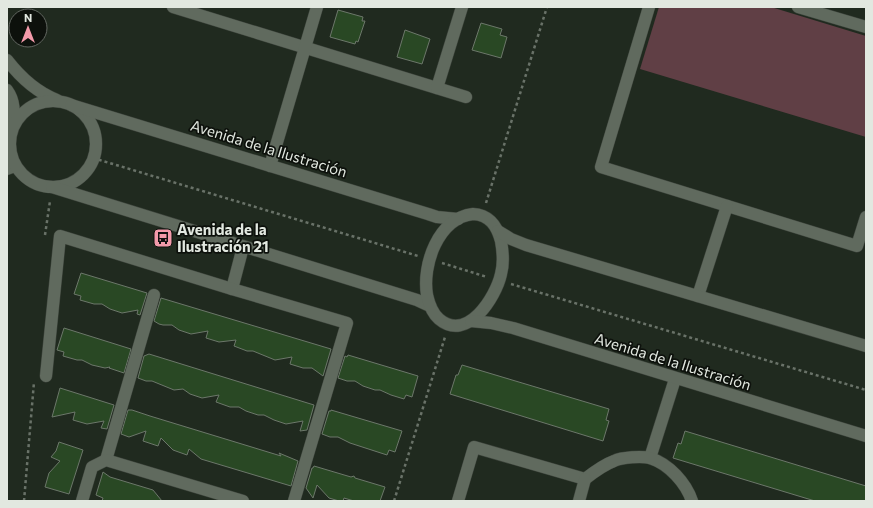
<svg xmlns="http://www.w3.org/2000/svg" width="873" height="508" viewBox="0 0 873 508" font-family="Commissioner,sans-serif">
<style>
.green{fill:#603f45}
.building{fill:#294824;stroke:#6c776a}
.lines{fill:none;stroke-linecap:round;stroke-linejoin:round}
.street-casing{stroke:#3e453d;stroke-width:13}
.secondary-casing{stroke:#3e453d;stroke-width:13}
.path{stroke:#697268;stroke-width:2.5;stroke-dasharray:3 3;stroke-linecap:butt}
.street{stroke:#606a5e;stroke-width:12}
.secondary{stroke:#606a5e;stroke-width:12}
.labels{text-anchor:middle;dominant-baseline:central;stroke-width:3.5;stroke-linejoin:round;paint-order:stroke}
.street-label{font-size:15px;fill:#e2e8e0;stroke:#0d110c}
.poi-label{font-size:15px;font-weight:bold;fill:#e2e8e0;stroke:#0d110c;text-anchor:start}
</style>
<rect width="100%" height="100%" fill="#202a1f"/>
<polygon class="green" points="659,7 771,7 866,36 866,137 640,69"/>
<g class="building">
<polygon points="338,10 363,17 362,21 365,21 358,42 356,41 355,44 330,37"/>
<polygon points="481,23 502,29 500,35 507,37 501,58 472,50"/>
<polygon points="405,30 430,39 422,64 397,57"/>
<polygon points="81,273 147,293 140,315 137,314 138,310 122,313 110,309 102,304 94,304 80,300 81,296 74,294"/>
<polygon points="161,298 331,349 323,376 312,368 303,368 290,364 292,357 275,360 253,351 247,351 234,346 236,340 219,342 206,338 208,331 191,334 179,330 172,325 163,325 159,324 154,321"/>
<polygon points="64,328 131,349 124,373 109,368 110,367 105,368 92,365 82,360 77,360 63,356 64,352 57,350"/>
<polygon points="149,354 314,405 307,430 300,431 303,421 286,424 274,420 264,415 258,415 246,411 239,407 230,407 216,402 219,395 202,398 190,394 183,389 174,390 152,381 146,381 138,378 144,356"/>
<polygon points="348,355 418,376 412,397 406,395 404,399 391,395 380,390 375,390 363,386 355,381 347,381 338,378 345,356 347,357"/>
<polygon points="462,365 609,409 606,420 609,421 603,441 450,394 456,375 458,375"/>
<polygon points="60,388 114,405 107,429 101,428 104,421 87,424 73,420 75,412 52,417"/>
<polygon points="128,410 132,410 150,416 281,456 279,453 298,461 291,486 201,459 189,449 187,455 173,450 161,438 158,446 143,441 146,431 129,437 121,434"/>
<polygon points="331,410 402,431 395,452 389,450 387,455 350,443 338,437 330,437 322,434 329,411 331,411"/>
<polygon points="685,431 866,486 866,501 815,501 673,458 678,443 681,444"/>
<polygon points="59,442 83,450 69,494 45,487 49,473 60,461 51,457 56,451"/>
<polygon points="314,466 351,477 354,476 355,478 385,487 380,501 354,501 344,498 343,501 339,501 329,498 317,485 313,498 306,488 312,468 313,468"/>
<polygon points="103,472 110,477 153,490 162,501 102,501 103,498 96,495"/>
</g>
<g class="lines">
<g class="street-casing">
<g id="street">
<polyline points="173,7 466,97"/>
<polyline points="649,7 601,167 857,246 866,217"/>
<polyline points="798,7 866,27"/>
<polyline points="437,88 462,7"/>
<polyline points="270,166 317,7"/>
<polyline points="7,169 15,166"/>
<polyline points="243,247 232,289 347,323 294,501"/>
<polyline points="698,296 727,206"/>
<polyline points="46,376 60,236 232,289"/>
<polyline points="650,458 675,379"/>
<polyline points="106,460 154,295"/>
<polyline points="82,501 92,467 106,460 243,501"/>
<path d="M458 501 474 447 585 479C594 472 603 465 614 461 622 457 642 456 650 458 669 464 686 483 692 501"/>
<polyline points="579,501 585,479"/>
</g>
</g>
<g class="secondary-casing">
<g id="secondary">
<path d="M7 60C21 78 36 92 57 100"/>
<path d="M7 90C15 101 14 112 13 125"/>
<circle cx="53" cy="144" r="43"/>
<polyline points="71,105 428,214 437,217 458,219"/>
<polyline points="52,187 417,300 430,306"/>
<path d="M473 214C490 215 497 226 501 241 503 252 504 263 501 274 496 297 467 343 439 319 432 313 429 304 427 295 422 265 438 218 473 214Z"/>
<polyline points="498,231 511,239 526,245 866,346"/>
<polyline points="471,321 491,323 513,328 866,436"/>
</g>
</g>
<g class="path">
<polyline points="93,158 418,256"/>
<polyline points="486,203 547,7"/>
<polyline points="45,235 50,201"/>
<polyline points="442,263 487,277"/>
<polyline points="511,284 866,390"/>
<polyline points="24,501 34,382"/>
<polyline points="394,501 445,337"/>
</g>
<use href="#street" class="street"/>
<use href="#secondary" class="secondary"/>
</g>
<defs>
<g id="bus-square" transform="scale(1)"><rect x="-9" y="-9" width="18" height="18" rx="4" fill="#f39aaa" stroke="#0d110c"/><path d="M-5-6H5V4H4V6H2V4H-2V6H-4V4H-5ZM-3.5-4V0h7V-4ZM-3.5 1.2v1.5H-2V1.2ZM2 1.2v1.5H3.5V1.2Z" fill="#111"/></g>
</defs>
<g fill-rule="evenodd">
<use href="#bus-square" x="163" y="238"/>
</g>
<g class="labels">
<g class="street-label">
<text transform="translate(269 148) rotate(17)">Avenida de la Ilustración</text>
<text transform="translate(673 361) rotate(17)">Avenida de la Ilustración</text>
</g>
<g class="poi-label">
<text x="177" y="229">Avenida de la<tspan x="177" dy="17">Ilustración 21</tspan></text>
</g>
</g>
<rect width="873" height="508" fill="none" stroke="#e2e8e0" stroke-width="16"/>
<g transform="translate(28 28)"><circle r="19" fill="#0d110c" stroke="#626761"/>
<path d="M0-3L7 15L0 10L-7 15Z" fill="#f39aaa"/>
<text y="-6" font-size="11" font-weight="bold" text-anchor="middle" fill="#e2e8e0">N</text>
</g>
</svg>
